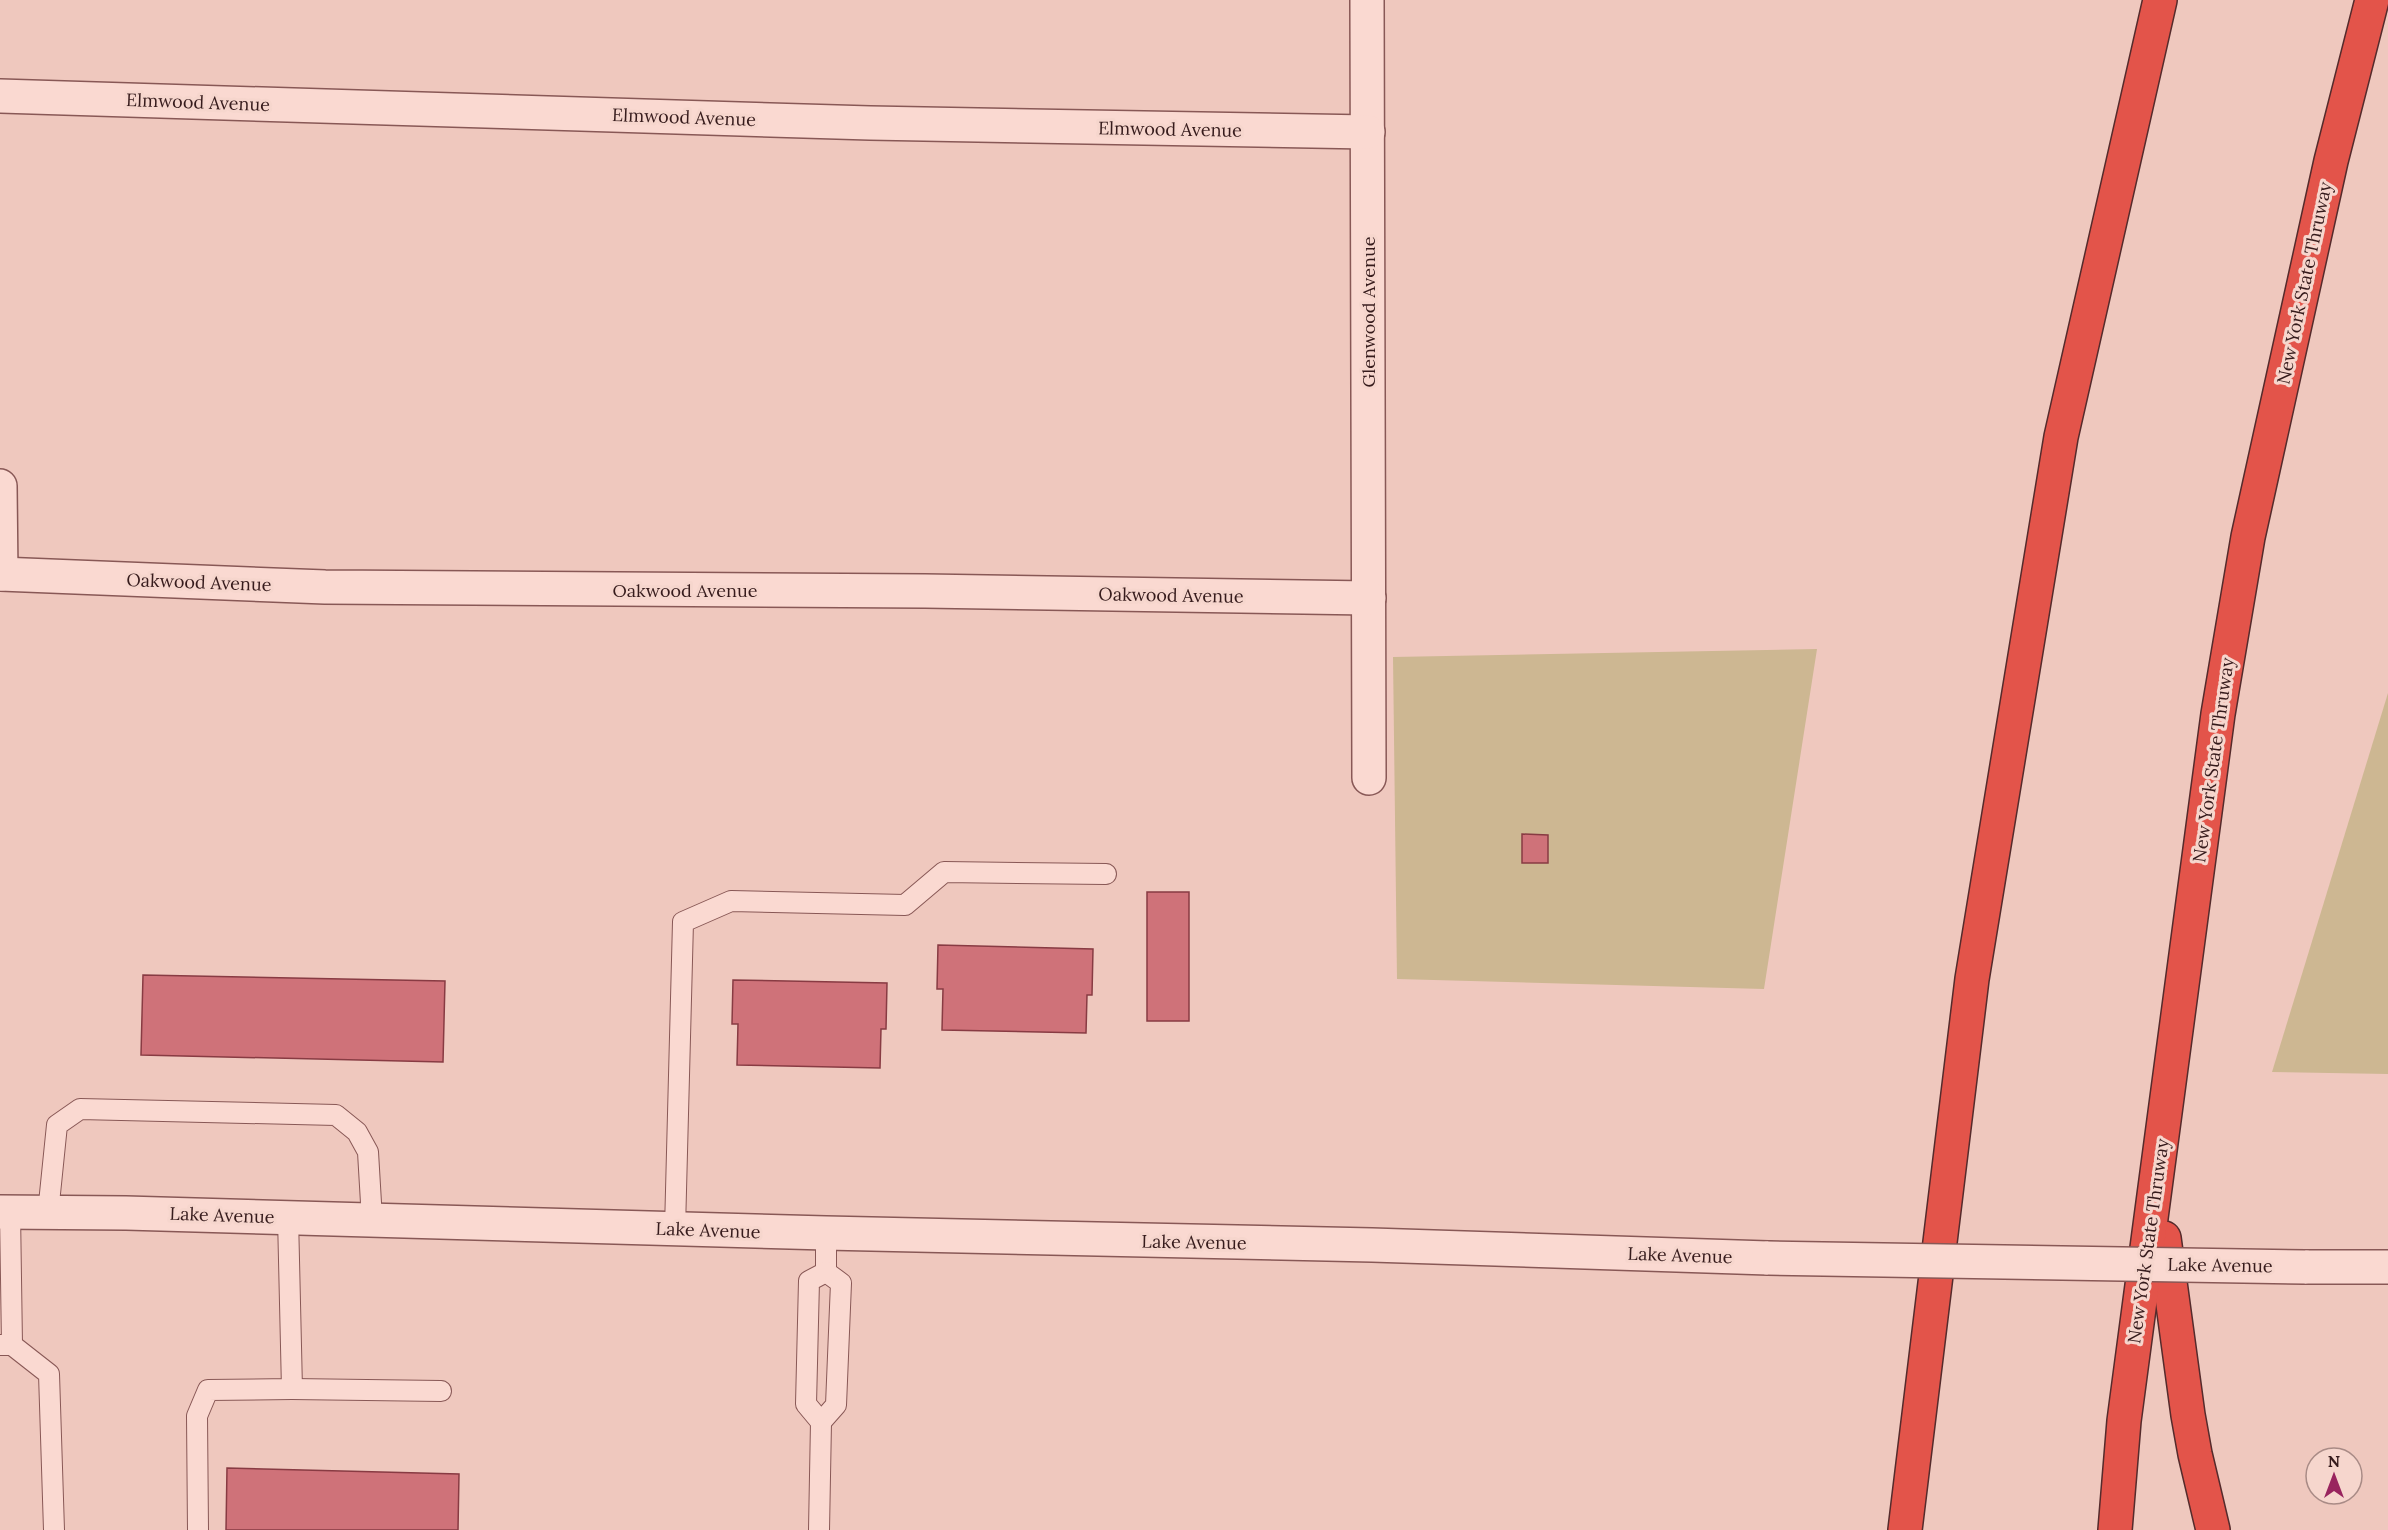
<svg xmlns="http://www.w3.org/2000/svg" width="2388" height="1530" viewBox="0 0 2388 1530" font-family="Lora,serif">
<style>
.green{fill:#cdb792}
.building{fill:#cf7279;stroke:#883b43;stroke-width:1.5}
.lines{fill:none;stroke-linecap:round;stroke-linejoin:round}
.service-casing{stroke:#885856;stroke-width:22}
.minor-casing{stroke:#885856;stroke-width:36}
.tertiary-casing{stroke:#885856;stroke-width:36}
.motorway-casing{stroke:#552b2c;stroke-width:36}
.service{stroke:#fad9d1;stroke-width:20}
.minor{stroke:#fad9d1;stroke-width:33}
.tertiary{stroke:#fad9d1;stroke-width:33}
.motorway{stroke:#e3544a;stroke-width:33}
.tertiary-bridge-casing{stroke:#885856;stroke-width:36;stroke-linecap:butt}
.tertiary-bridge{stroke:#fad9d1;stroke-width:33}
.labels{text-anchor:middle;dominant-baseline:central;stroke-width:6;stroke-linejoin:round;paint-order:stroke}
.street-label{font-size:18px;fill:#361b1c;stroke:#f6d6cd}
</style>
<rect width="100%" height="100%" fill="#efc8be"/>
<g class="green">
<polygon points="1817,649 1764,989 1397,979 1393,657"/>
<polygon points="2388,693 2388,1074 2272,1072"/>
</g>
<g class="building">
<polygon points="1522,834 1548,835 1548,863 1522,863"/>
<rect x="1147" y="892" width="42" height="129"/>
<polygon points="938,945 1093,949 1092,995 1087,995 1086,1033 942,1030 943,989 937,989"/>
<polygon points="143,975 445,981 443,1062 141,1055"/>
<polygon points="733,980 887,983 886,1029 881,1029 880,1068 737,1065 738,1024 732,1024"/>
<polygon points="227,1468 459,1474 458,1530 226,1530"/>
</g>
<g class="lines">
<g class="service-casing">
<g id="service">
<polyline points="10,1212 12,1345"/>
<polyline points="48,1213 57,1125 80,1109 336,1115 357,1132 368,1152 372,1220"/>
<polyline points="675,1229 683,922 731,901 905,905 944,872 1106,874"/>
<polyline points="826,1272 826,1233"/>
<polyline points="0,1345 12,1345 49,1374 54,1530"/>
<polyline points="292,1389 441,1391"/>
<polyline points="821,1422 836,1405 841,1283 826,1272"/>
<polyline points="198,1530 197,1416 208,1390 292,1389 288,1217"/>
<polyline points="819,1530 821,1422 806,1404 809,1281 826,1272"/>
</g>
</g>
<g class="minor-casing">
<g id="minor">
<polyline points="1367,0 1369,778"/>
<polyline points="0,96 870,123 1368,132"/>
<polyline points="0,486 1,574"/>
<polyline points="0,574 325,587 925,591 1369,598"/>
</g>
</g>
<g class="tertiary-casing">
<g id="tertiary">
<polyline points="0,1212 126,1213 826,1233 1372,1245 1768,1258"/>
<polyline points="2305,1267 2388,1267"/>
</g>
</g>
<g class="motorway-casing">
<g id="motorway">
<polyline points="2164,1238 2188,1415 2195,1454 2213,1530"/>
<polyline points="1905,1530 1972,979 2061,437 2160,0"/>
<polyline points="2115,1530 2124,1421 2218,714 2248,537 2331,161 2372,0"/>
</g>
</g>
<use href="#service" class="service"/>
<use href="#minor" class="minor"/>
<use href="#tertiary" class="tertiary"/>
<use href="#motorway" class="motorway"/>
<g class="tertiary-bridge-casing">
<polyline id="tertiary-bridge" points="1768,1258 2305,1267"/>
</g>
<use href="#tertiary-bridge" class="tertiary-bridge"/>
</g>
<g class="labels">
<g class="street-label">
<text transform="translate(198 102) rotate(2)">Elmwood Avenue</text>
<text transform="translate(684 117) rotate(2)">Elmwood Avenue</text>
<text transform="translate(1170 129) rotate(1)">Elmwood Avenue</text>
<text transform="translate(2304 283) rotate(-78)">New York State Thruway</text>
<text transform="translate(1368 312) rotate(-90)">Glenwood Avenue</text>
<text transform="translate(199 582) rotate(2)">Oakwood Avenue</text>
<text x="685" y="590">Oakwood Avenue</text>
<text transform="translate(1171 595) rotate(1)">Oakwood Avenue</text>
<text transform="translate(2213 760) rotate(-82)">New York State Thruway</text>
<text transform="translate(222 1215) rotate(2)">Lake Avenue</text>
<text transform="translate(708 1230) rotate(2)">Lake Avenue</text>
<text transform="translate(2148 1241) rotate(-82)">New York State Thruway</text>
<text transform="translate(1194 1242) rotate(1)">Lake Avenue</text>
<text transform="translate(1680 1255) rotate(2)">Lake Avenue</text>
<text transform="translate(2220 1265) rotate(1)">Lake Avenue</text>
</g>
</g>
<g transform="translate(2334 1476)"><circle r="28" fill="#f6d6cd" stroke="#a98b86" stroke-width="1.5"/>
<path d="M0-4.5L10 22L0 15L-10 22Z" fill="#99245e"/>
<text y="-9" font-size="16" font-weight="bold" text-anchor="middle" fill="#361b1c">N</text>
</g>
</svg>
